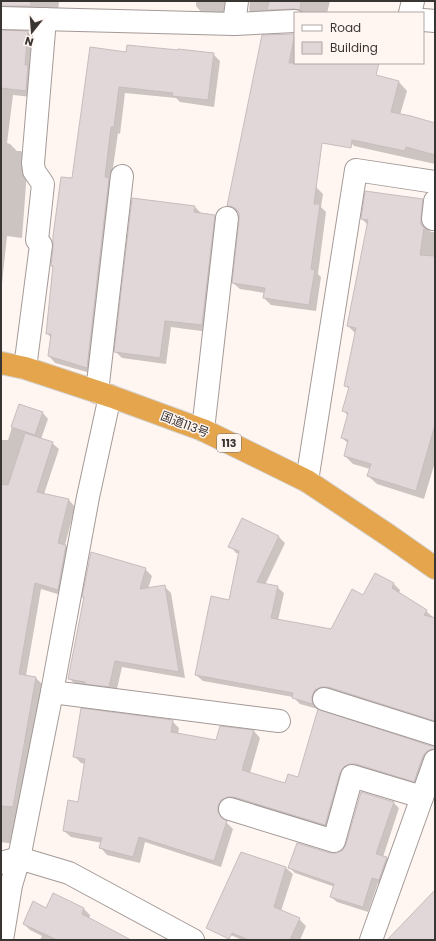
<svg xmlns="http://www.w3.org/2000/svg" width="436" height="941" viewBox="0 0 436 941" font-family="Poppins,'Noto Sans JP',sans-serif">
<style>
.shadow{fill:#0003}
.building{fill:#e1d7d8;stroke:#c7bdbe}
.lines{fill:none;stroke-linecap:round;stroke-linejoin:round}
.street-casing{stroke:#a39a97;stroke-width:24}
.highway-casing{stroke:#d3d3d2;stroke-width:24}
.street{stroke:#fff;stroke-width:22}
.highway{stroke:#e4a54d;stroke-width:22}
.labels{text-anchor:middle;dominant-baseline:central;stroke-width:3;stroke-linejoin:round;paint-order:stroke}
.shield{fill:#fff5f1;stroke:#746f6c;stroke-width:1}
.shield-label{font-size:11px;font-weight:bold;fill:#393533}
.street-label{font-size:12px;fill:#393533;stroke:#fff5f1}
</style>
<rect width="100%" height="100%" fill="#fff5f1"/>
<g class="shadow">
<polygon points="1,1 59,1 58,13 1,14"/>
<polygon points="196,1 233,1 228,15 202,13 196,6"/>
<polygon points="250,1 330,1 327,13 295,13 256,17 249,10"/>
<polygon points="1,32 28,32 35,39 32,97 13,95 7,143 10,144 17,151 21,151 28,158 22,238 7,236 2,284 1,284"/>
<polygon points="295,35 295,63 331,63 316,187 323,194 321,207 326,212 318,274 321,277 316,311 271,305 264,298 265,293 240,289 233,283 240,213 234,212 228,205 263,36"/>
<polygon points="127,53 213,54 220,61 214,107 180,102 176,98 125,93 120,134 118,133 111,181 94,374 55,363 49,356 51,338 47,333 54,268 52,266 73,179"/>
<polygon points="364,72 399,82 407,91 400,115 435,124 435,164 354,146 346,138"/>
<polygon points="422,200 431,209 428,227 429,231 432,232 435,232 435,462 424,499 377,484 368,476 370,469 353,464 345,456 349,444 342,438 348,416 344,411 350,390 345,385 356,334 348,326 368,225 362,219"/>
<polygon points="195,207 202,214 215,216 221,223 209,332 171,327 166,364 122,358 115,351"/>
<polygon points="19,405 42,412 48,419 41,439 52,443 59,449 44,494 69,500 75,507 65,545 72,552 64,596 41,589 26,676 36,678 42,684 14,844 1,842 1,440 8,440"/>
<polygon points="243,519 279,537 285,543 265,585 277,587 284,593 278,620 331,630 364,597 376,574 394,584 400,590 399,594 426,611 433,617 432,618 435,620 435,725 318,702 318,709 300,704 293,697 203,681 196,675 229,601 239,554 236,553 230,546"/>
<polygon points="145,569 152,576 148,589 165,587 171,593 185,678 122,667 116,693 76,685 69,678 84,598 83,597"/>
<polygon points="319,710 429,746 435,752 421,788 363,770 332,831 224,813 224,820 233,829 221,867 145,842 140,863 107,855 101,848 102,843 71,837 64,831 78,803 85,764 81,763 74,756 172,721 179,728 178,734 217,741 221,727 254,731 260,738 250,773 286,784 299,778"/>
<polygon points="394,803 399,808 383,857 387,858 392,864 385,886 378,883 368,912 337,902 331,897 335,887 295,873 290,868 330,854 338,854 344,850"/>
<polygon points="241,853 286,868 293,874 281,911 299,919 306,926 300,940 242,940 217,929"/>
<polygon points="53,895 84,909 90,915 89,919 128,940 40,940 42,936 30,930 24,924 46,909"/>
</g>
<g class="building">
<rect x="1" y="1" width="30" height="5"/>
<polygon points="269,1 301,1 300,10 294,9 267,10"/>
<polygon points="1,30 28,31 25,65 28,65 26,91 1,88"/>
<polygon points="295,34 289,63 379,63 376,75 399,81 391,112 411,116 435,123 435,155 406,147 405,151 352,140 351,148 322,143 314,204 320,204 311,269 315,270 309,305 263,298 265,288 232,283 239,219 239,213 235,208 229,206 227,206 262,35"/>
<polygon points="127,45 178,50 178,49 214,53 208,100 172,96 173,93 119,87 114,127 111,127 105,177 109,178 87,368 48,356 51,334 46,334 53,266 51,266 53,247 53,236 61,177 72,178 90,47 126,52"/>
<polygon points="365,191 423,199 421,218 421,224 424,228 420,255 435,256 435,425 416,491 367,476 371,464 344,456 348,440 341,438 348,413 342,411 349,387 344,386 356,328 347,326 368,220 361,219"/>
<polygon points="132,198 195,206 194,212 215,215 202,325 165,321 160,358 114,352"/>
<polygon points="19,404 43,412 35,435 11,427"/>
<polygon points="25,433 53,442 37,492 69,499 58,543 66,545 58,590 35,583 19,674 36,677 13,807 1,806 1,484 8,485"/>
<polygon points="242,518 279,536 257,582 278,586 271,618 331,629 352,589 363,595 375,573 394,583 392,588 427,610 424,615 435,618 435,721 328,687 321,687 315,690 312,696 312,701 313,704 292,698 293,693 195,675 211,596 229,600 239,551 228,547"/>
<polygon points="91,552 146,568 140,589 165,585 179,672 115,661 109,687 85,684 85,682 68,679 84,597 82,597"/>
<polygon points="81,708 173,720 171,732 216,740 220,726 254,730 242,770 285,783 288,774 298,777 318,709 431,746 435,746 435,749 432,749 427,751 423,756 414,782 356,764 349,764 344,767 340,773 325,825 234,797 228,797 221,800 218,806 218,812 221,817 227,821 214,861 139,837 133,857 99,848 102,838 63,831 68,800 78,802 85,759 73,757"/>
<polygon points="361,792 394,802 376,854 387,857 379,880 372,878 363,907 330,897 334,884 288,868 297,843 330,853 337,853 343,850 346,844"/>
<polygon points="241,852 286,867 274,907 300,918 290,940 249,940 232,933 229,939 206,928"/>
<polygon points="435,890 435,940 387,940"/>
<polygon points="53,893 84,908 82,914 131,940 57,940 23,924 33,901 46,908"/>
</g>
<g class="lines">
<g class="street-casing">
<g id="street">
<polyline points="410,13 413,1"/>
<polyline points="1,18 234,24 295,21"/>
<polyline points="423,20 435,21"/>
<polyline points="234,24 237,1"/>
<polyline points="433,219 435,201"/>
<polyline points="25,368 41,245 37,240 43,184 34,171 33,163 45,19"/>
<polyline points="97,392 122,176"/>
<polyline points="203,430 227,218"/>
<polyline points="307,481 356,170 435,182"/>
<polyline points="52,692 279,721"/>
<polyline points="324,699 435,734"/>
<polyline points="230,809 334,841 352,776 422,797"/>
<polyline points="1,863 19,858 69,873 193,940"/>
<polyline points="2,940 11,885 19,858 52,692 88,497 110,396"/>
<polyline points="371,940 435,761"/>
</g>
</g>
<g class="highway-casing">
<polyline id="highway" points="1,363 25,368 110,396 203,430 307,481 388,535 435,568"/>
</g>
<use href="#street" class="street"/>
<use href="#highway" class="highway"/>
</g>
<g class="labels">
<rect class="shield" x="217" y="434" width="24" height="18" rx="3"/>
<g class="shield-label">
<text x="229" y="443">113</text>
</g>
<g class="street-label">
<text transform="translate(185 424) rotate(21)">国道113号</text>
</g>
</g>
<rect width="436" height="941" fill="none" stroke="#393533" stroke-width="4"/>
<rect x="294" y="12" width="130" height="52" fill="#fff5f1" stroke="#b0a8a5"/>
<rect x="302" y="25" width="20" height="6" fill="#ffffff" stroke="#b0a8a5"/>
<text x="330" y="32" font-size="12" fill="#393533">Road</text>
<rect x="302" y="42" width="20" height="12" fill="#e1d7d8" stroke="#b0a8a5"/>
<text x="330" y="52" font-size="12" fill="#393533">Building</text>
<g transform="translate(32 32) rotate(197)" stroke="#fff5f1" stroke-width="3" paint-order="stroke">
<path d="M0-3L7 15L0 10L-7 15Z" fill="#393533"/>
<text y="-6" font-size="11" font-weight="bold" text-anchor="middle" fill="#393533">N</text>
</g>
</svg>
